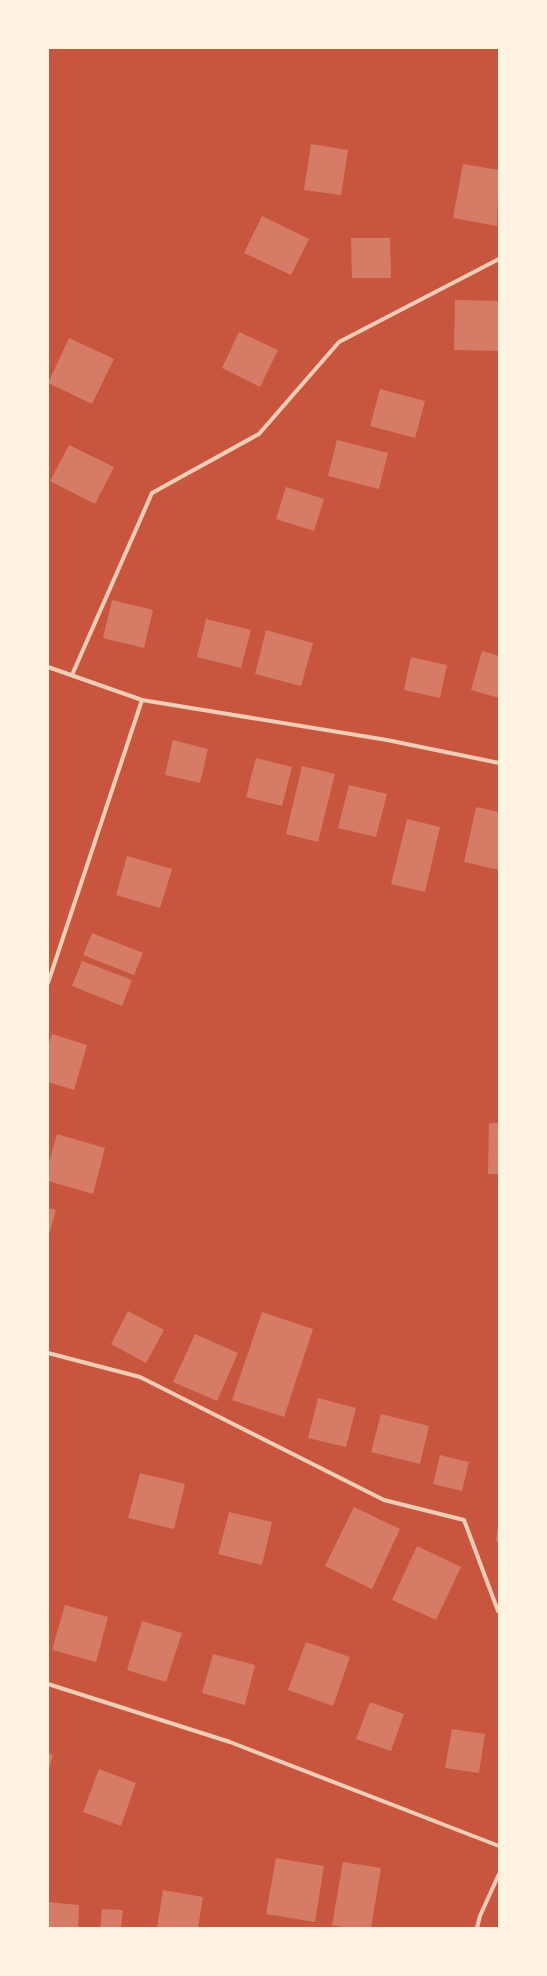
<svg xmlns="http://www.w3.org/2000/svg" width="547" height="1976" viewBox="0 0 547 1976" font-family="'Source Sans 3',sans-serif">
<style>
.building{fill:#d67c66}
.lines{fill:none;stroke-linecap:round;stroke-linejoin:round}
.minor{stroke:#f1ccb7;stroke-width:4}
</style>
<rect width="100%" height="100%" fill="#c8553d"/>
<g class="building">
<polygon points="311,144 348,150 341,195 304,190"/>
<polygon points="463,164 499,170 497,226 453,218"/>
<polygon points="262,216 309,239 291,275 244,253"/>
<polygon points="351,238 390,238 391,278 352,278"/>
<polygon points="455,300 499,301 499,351 454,350"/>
<polygon points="239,332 278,350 260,387 222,368"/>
<polygon points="69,338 114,359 92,404 48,383"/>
<polygon points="380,389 425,401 415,438 370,426"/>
<polygon points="337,440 388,453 379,489 328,476"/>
<polygon points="69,445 114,467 95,504 50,481"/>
<polygon points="286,487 324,499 314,531 276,519"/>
<polygon points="112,600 153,610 144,648 103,638"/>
<polygon points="206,619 251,630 241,668 197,657"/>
<polygon points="266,630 313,643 301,686 255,674"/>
<polygon points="482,651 499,656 499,698 471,690"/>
<polygon points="411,657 447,665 440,698 404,690"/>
<polygon points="173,740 208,749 200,783 165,775"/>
<polygon points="256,758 292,767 282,806 246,797"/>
<polygon points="302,766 335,774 318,842 286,834"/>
<polygon points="349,785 387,794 376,837 338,828"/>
<polygon points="476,807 499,812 499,870 464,862"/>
<polygon points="407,819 440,827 425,892 391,884"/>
<polygon points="127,856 172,869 160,908 116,895"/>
<polygon points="92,933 143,953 134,975 83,955"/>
<polygon points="82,961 132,980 122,1006 72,986"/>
<polygon points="52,1034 87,1045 74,1090 48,1082 48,1046"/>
<polygon points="489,1123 499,1123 499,1174 488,1174"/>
<polygon points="57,1134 105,1148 93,1194 48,1181 48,1166"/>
<polygon points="48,1208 56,1210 48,1238"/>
<polygon points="128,1311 164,1330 146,1363 111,1344"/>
<polygon points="262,1312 313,1329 284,1417 232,1400"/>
<polygon points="195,1334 238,1353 217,1401 173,1382"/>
<polygon points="318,1398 356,1408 346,1447 308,1438"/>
<polygon points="381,1414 429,1426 420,1464 371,1452"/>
<polygon points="440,1455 469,1462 462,1491 433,1484"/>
<polygon points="140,1473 185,1484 174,1529 128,1518"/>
<polygon points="354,1507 400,1529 372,1589 325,1566"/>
<polygon points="229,1512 272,1522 262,1565 218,1554"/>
<polygon points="498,1525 499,1525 499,1542 496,1541"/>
<polygon points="417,1546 461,1567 436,1620 392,1600"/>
<polygon points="65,1605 108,1617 96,1662 52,1650"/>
<polygon points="142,1621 182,1633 166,1682 127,1670"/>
<polygon points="306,1642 350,1657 333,1706 288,1690"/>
<polygon points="213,1654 255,1665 245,1705 202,1693"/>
<polygon points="370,1702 404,1714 391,1751 356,1739"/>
<polygon points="452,1729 485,1734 479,1773 445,1768"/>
<polygon points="48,1753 53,1755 48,1772"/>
<polygon points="99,1769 136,1783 121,1826 83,1812"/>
<polygon points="276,1858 324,1866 315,1922 266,1914"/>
<polygon points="343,1862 381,1868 371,1928 347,1928 332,1925"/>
<polygon points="163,1890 203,1897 198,1928 157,1928"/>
<polygon points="48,1902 79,1905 78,1928 48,1928"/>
<polygon points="102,1909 123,1910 121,1928 100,1928"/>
</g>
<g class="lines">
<g class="minor">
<polyline points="48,667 142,700 387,740 499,763"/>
<polyline points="72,675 152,493 259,434 339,342 499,259"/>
<polyline points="48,983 142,700"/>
<polyline points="48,1353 140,1377 384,1500 464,1520 498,1611"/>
<polyline points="48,1684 230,1742 499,1846"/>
<polyline points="477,1928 480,1916 499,1874"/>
</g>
</g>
<rect width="547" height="1976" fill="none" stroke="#fff3e0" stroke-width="98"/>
</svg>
